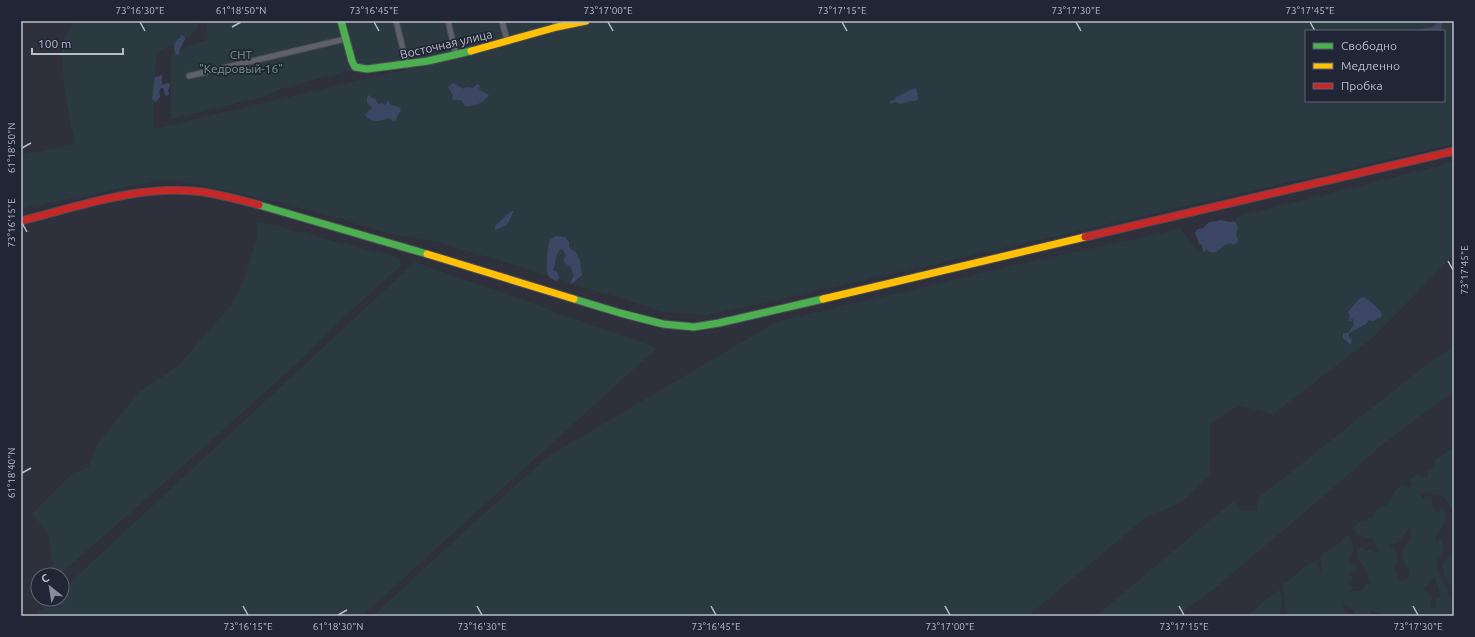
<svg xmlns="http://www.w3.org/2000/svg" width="1475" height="637" viewBox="0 0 1475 637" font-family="Ubuntu,sans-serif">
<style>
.green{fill:#2b3a41;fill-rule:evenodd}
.water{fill:#3d4765}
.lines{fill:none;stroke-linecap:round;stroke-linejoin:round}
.street-casing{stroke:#4a4c54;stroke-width:7}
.fast-casing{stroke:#4a4c54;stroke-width:9}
.slow-casing{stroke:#4a4c54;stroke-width:9}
.jam-casing{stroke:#4a4c54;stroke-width:9}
.street{stroke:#5e6169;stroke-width:5}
.fast{stroke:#4caf50;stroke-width:7}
.slow{stroke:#ffc107;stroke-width:7}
.jam{stroke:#c62828;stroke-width:7}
.ticks{fill:none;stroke:#b9bdcb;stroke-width:1.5}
.labels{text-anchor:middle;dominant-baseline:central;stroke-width:3.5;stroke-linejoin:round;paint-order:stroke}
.street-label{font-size:12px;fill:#b9bdcb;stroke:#212636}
.park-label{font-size:12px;fill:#729a83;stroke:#212636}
.neatline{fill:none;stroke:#b9bdcb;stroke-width:1.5}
.ticks-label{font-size:10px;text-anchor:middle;fill:#b9bdcb}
</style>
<rect width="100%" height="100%" fill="#2e313b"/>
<g class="green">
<path d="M73 21H198V27L189 37 156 53 153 129 465 56 600 21H1454V144L773 301 705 315 664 312 439 242 382 232 318 212 202 185 177 181H155L21 209V155L75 144 65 94 61 46ZM1306 31H1444V101H1306Z"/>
<polygon points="206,21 595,21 460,56 398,69 346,71 281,89 262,97 171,119 171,54 208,39"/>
<polygon points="1454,162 1454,255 1370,340 1273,414 1239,405 1210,424 1210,475 1181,503 1146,517 1028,616 373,616 480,517 549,456 776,322 1029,262 1181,229 1198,252 1214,249 1228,238 1237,217"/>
<polygon points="257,221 399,258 401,266 346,315 304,357 154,492 59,575 48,575 53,565 47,531 32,514 73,473 88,468 96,446 139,392 177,367 232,304 244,280 257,238"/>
<polygon points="415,262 657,348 362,616 34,616 53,599 62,599 62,590"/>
<polygon points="1454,346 1454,392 1430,408 1382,445 1312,506 1215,588 1177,616 1096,616 1233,501 1241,510 1257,511 1258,498 1421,369"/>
<path d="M1454 447V512C1450 508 1449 503 1446 499 1440 493 1425 493 1418 493L1423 499 1432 498V505L1437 514 1442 507 1447 517 1435 539 1436 543 1442 539 1443 548 1441 557 1437 555C1434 573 1449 581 1449 598L1454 600V616H1379V613L1370 610 1371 616H1363L1360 612 1357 616H1356L1352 609 1343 603 1344 611 1351 614 1352 616H1286L1283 585 1306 566 1315 561 1322 574 1320 560 1321 555 1340 543 1346 535 1351 537C1354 546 1355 551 1349 559L1351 565 1358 566 1355 571 1350 574 1353 581H1347L1352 587 1348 593 1354 591H1361L1366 584H1371L1365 568 1358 559 1357 548 1364 547 1366 551 1370 549 1375 553 1379 551 1373 539 1358 535 1353 529 1359 522 1367 521 1368 518 1374 516 1376 509C1379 508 1383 507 1386 505 1394 499 1391 491 1402 485L1410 488 1412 484 1409 479 1418 474 1428 478 1427 469H1433L1435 460ZM1411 526 1410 541 1402 549 1403 561 1410 571 1408 579 1401 581 1393 568 1398 560 1396 551 1389 544 1398 542ZM1434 577 1437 584 1441 599 1436 596V606L1430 609 1432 596 1423 590Z"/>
<path d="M1454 555V586C1445 583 1442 573 1443 564 1444 561 1447 558 1449 556Z"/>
<polygon points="1280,590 1282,597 1281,615 1247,616 1269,597"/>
</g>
<g class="water">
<polygon points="1438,22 1442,23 1441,31 1411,31 1433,27"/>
<path d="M181 35 184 36 185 39 180 49 179 54 177 55C172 49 173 42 180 38Z"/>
<path d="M162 75V85L167 83 170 84V86L168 90 169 94 167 96 165 95 163 88H161L159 91 160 97 156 102 152 99C154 91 153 85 155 77Z"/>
<path d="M453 83 464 89 466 87 473 88 477 84 480 86 479 88 480 90 489 95C484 103 474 107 465 106L461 100H453L452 98 453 95 448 87Z"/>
<polygon points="915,88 917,90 918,99 915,101 911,101 900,104 895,102 892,104 890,103 890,101 894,100 896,97"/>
<path d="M369 95 372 98H375L378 104 382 103 385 105 387 104 386 102 388 100 391 105 399 107 401 110 397 116 396 120 394 121 388 118C381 122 368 123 365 114L372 108 367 103V97Z"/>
<polygon points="511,211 514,211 507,225 495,230 495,226"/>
<path d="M1220 220 1230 222 1234 221 1238 226 1236 236 1238 240 1237 243 1233 245 1231 243 1225 245 1216 252H1210L1207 250 1203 252 1202 245 1199 244 1195 233 1198 229C1206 229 1204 225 1210 222 1213 221 1217 222 1220 220Z"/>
<path d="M555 236 565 237 569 242V247L572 250 575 251 580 261 582 275 572 284 570 283 574 275 570 266 566 264 563 260 566 255 563 250 561 249C554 255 557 262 553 270L557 272 559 278 557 281C555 280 551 279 549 277 544 271 548 247 550 240Z"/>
<path d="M1364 297C1371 301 1377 308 1382 313L1381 317 1373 321 1369 320 1366 324 1349 333V338L1352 339 1351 345 1343 338V333H1348L1354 325 1353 319H1351V321H1349L1350 316 1348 312 1359 299Z"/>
</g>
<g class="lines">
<g class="street-casing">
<g id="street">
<polyline points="396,21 407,65"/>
<polyline points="448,21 456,55"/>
<polyline points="502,21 507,40"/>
<polyline points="555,21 557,27"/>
<polyline points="189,76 345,39"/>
</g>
</g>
<g class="fast-casing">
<g id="fast">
<polyline points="341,21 352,61 355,67 367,69 428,61 471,51"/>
<polyline points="259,205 427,254"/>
<polyline points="574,299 620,313 663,324 694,327 719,323 823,299"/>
</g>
</g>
<g class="slow-casing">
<g id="slow">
<polyline points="471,51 557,27 586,21"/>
<polyline points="427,254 574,299"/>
<polyline points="823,299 1085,237"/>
</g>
</g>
<g class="jam-casing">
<g id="jam">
<path d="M21 221C80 206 141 184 203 192 222 195 241 200 259 205"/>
<polyline points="1085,237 1454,151"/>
</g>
</g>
<use href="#street" class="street"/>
<use href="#fast" class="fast"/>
<use href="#slow" class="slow"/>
<use href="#jam" class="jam"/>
</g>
<path class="ticks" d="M140 22 145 31M374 22 379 31M608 22 613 31M842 22 847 31M1076 22 1081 31M1310 22 1315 31M232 27 241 22M22 148 31 143M22 223 27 232M1448 261 1453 270M22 473 31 468M243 606 248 615M477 606 482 615M711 606 716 615M945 606 950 615M1179 606 1184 615M1413 606 1418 615M338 615 347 610"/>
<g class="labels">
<g class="street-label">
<text transform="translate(446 44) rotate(-13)">Восточная улица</text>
</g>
<g class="park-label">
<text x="241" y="54">СНТ<tspan x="241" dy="14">"Кедровый-16"</tspan></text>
</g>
</g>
<rect width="1475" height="637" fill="none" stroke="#212636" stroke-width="44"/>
<rect x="1305" y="30" width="140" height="72" fill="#212636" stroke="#5e6272"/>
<rect x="1313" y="43" width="20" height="6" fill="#4caf50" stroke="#5e6272"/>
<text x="1341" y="50" font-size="12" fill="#b9bdcb">Свободно</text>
<rect x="1313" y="63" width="20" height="6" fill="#ffc107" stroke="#5e6272"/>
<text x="1341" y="70" font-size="12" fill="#b9bdcb">Медленно</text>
<rect x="1313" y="83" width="20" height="6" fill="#c62828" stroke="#5e6272"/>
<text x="1341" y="90" font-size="12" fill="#b9bdcb">Пробка</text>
<g transform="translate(50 587) rotate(330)"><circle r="19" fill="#212636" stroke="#5e6272"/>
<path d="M0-3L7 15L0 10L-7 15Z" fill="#888c99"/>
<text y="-6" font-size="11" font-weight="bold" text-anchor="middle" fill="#b9bdcb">С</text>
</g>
<path d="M32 48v6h91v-6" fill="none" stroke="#b9bdcb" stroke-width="2"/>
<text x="38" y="48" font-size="12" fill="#b9bdcb" stroke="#212636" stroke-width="3" paint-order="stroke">100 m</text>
<rect x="22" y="22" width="1431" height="593" class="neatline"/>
<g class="ticks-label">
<text x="140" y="14">73°16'30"E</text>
<text x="241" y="14">61°18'50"N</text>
<text x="374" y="14">73°16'45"E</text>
<text x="608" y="14">73°17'00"E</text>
<text x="842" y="14">73°17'15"E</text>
<text x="1076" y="14">73°17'30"E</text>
<text x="1310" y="14">73°17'45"E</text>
<text transform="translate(11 148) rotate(-90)" y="4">61°18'50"N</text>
<text transform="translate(11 223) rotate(-90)" y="4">73°16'15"E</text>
<text transform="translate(1464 270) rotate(-90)" y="4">73°17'45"E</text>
<text transform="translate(11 473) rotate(-90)" y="4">61°18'40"N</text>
<text x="248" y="630">73°16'15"E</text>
<text x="338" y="630">61°18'30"N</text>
<text x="482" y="630">73°16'30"E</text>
<text x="716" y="630">73°16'45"E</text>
<text x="950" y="630">73°17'00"E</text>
<text x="1184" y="630">73°17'15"E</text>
<text x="1418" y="630">73°17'30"E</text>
</g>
</svg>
